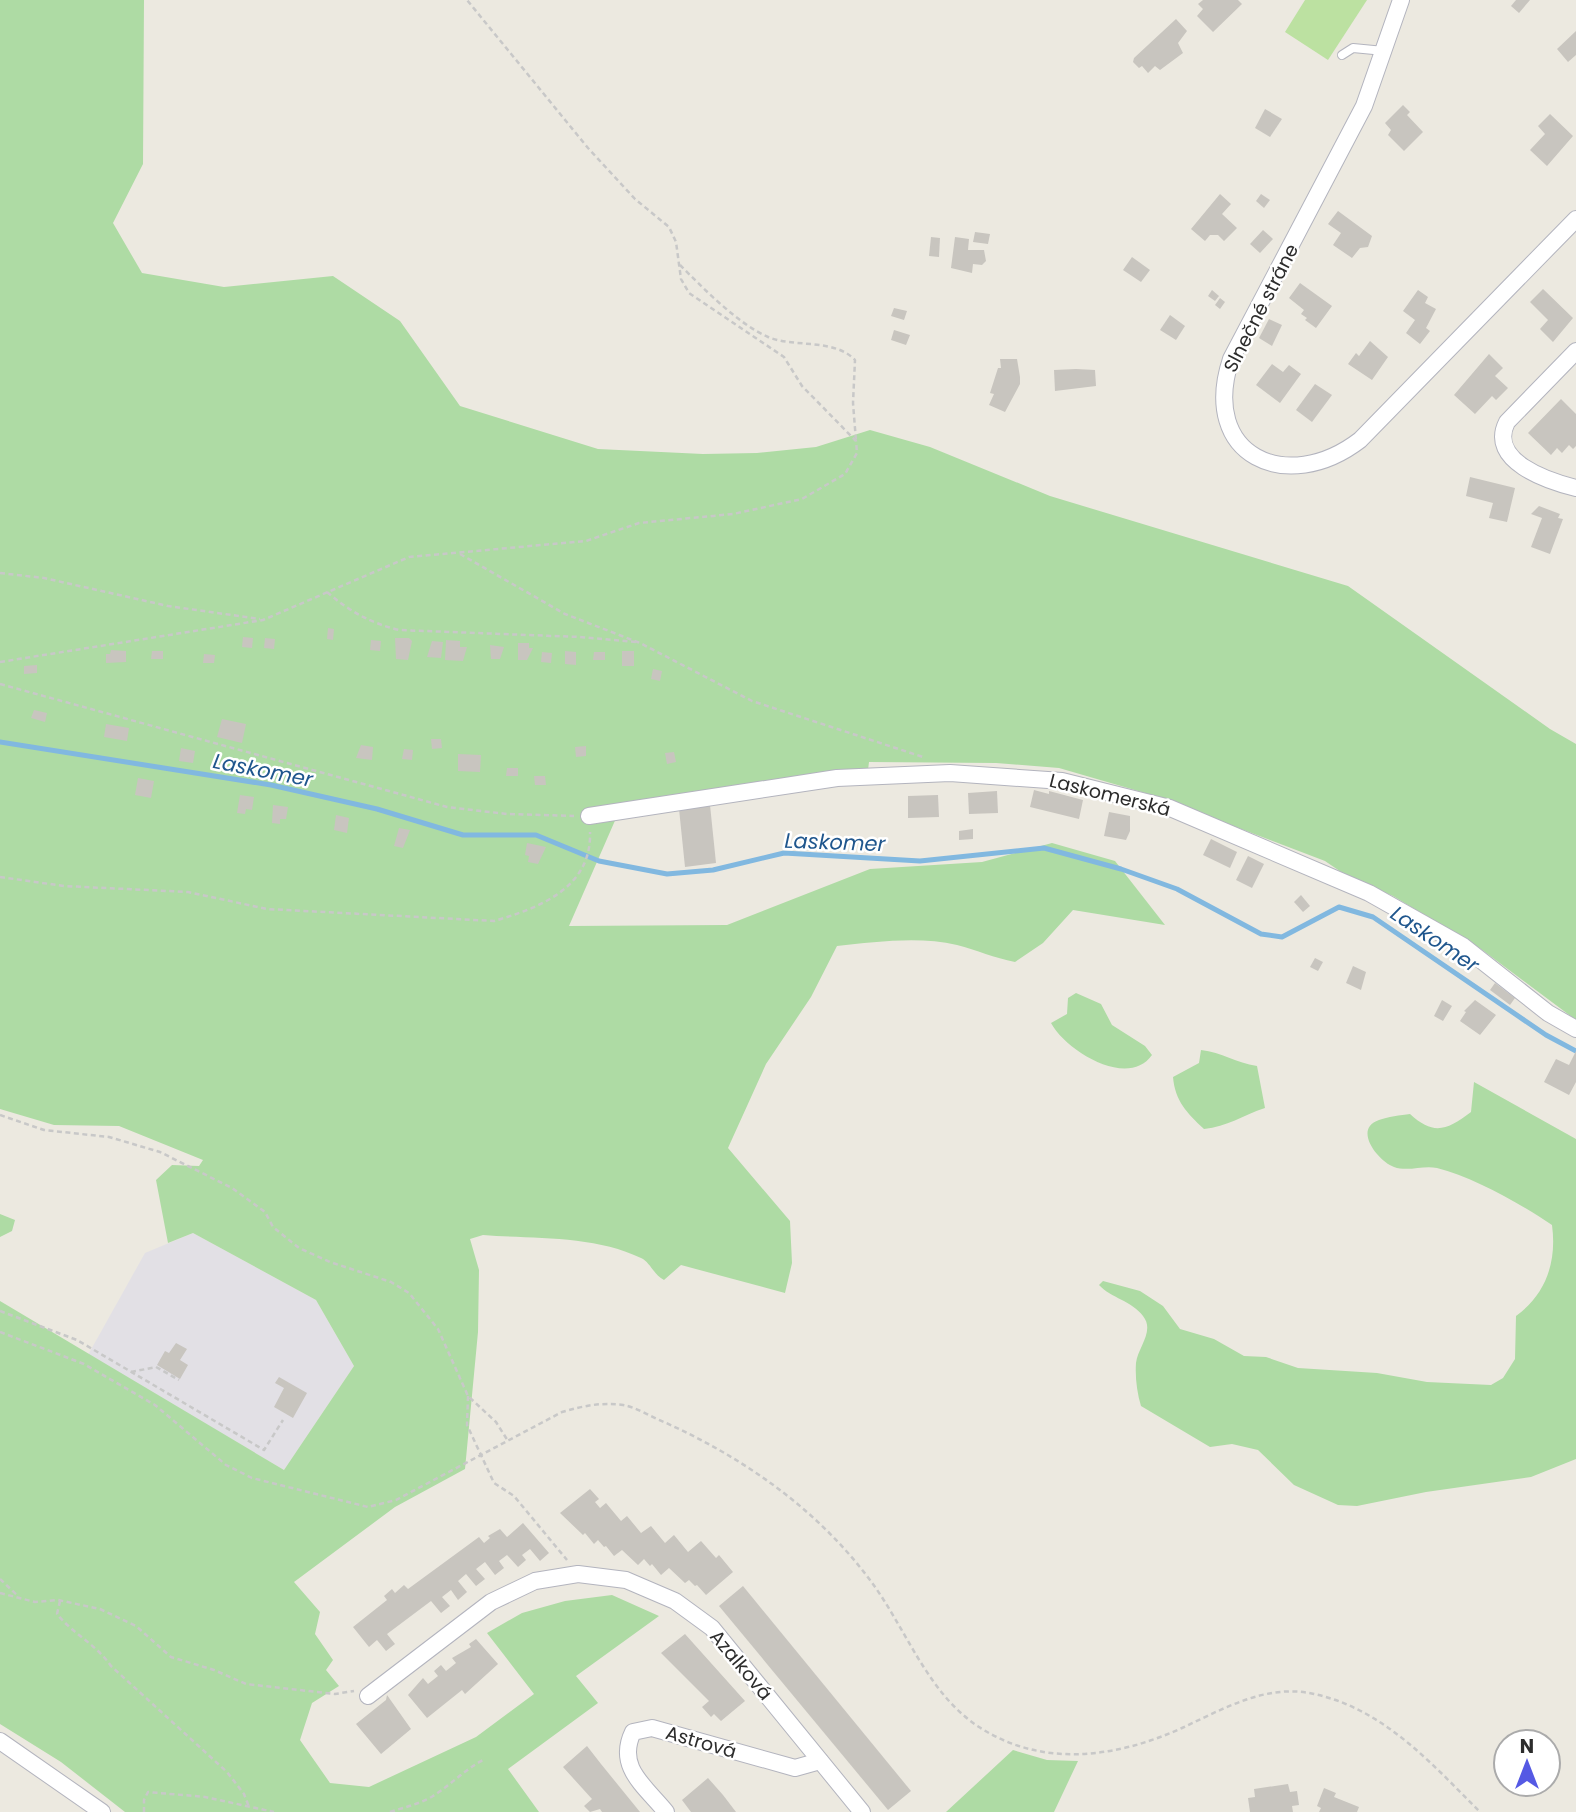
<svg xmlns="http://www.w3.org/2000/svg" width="1576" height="1812" viewBox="0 0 1576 1812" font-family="Poppins,sans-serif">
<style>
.industrial{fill:#e2e0e5}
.green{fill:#aedba4}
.pitch{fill:#bce1a1}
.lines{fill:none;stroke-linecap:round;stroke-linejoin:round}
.stream{stroke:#81b8e0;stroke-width:5}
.building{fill:#c8c5bf}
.lane-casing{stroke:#b3b4be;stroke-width:10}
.street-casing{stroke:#b3b4be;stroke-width:18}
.path{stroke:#c8c8c8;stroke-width:2.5;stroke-dasharray:5 3.5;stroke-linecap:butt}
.lane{stroke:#fff;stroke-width:8}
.street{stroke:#fff;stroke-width:16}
.labels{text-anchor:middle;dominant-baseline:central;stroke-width:5;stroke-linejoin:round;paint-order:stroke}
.street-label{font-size:19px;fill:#2c2c2c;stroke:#fff}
.water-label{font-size:21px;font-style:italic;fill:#1f568d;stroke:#fff}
</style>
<rect width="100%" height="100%" fill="#ece9e0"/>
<polygon class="industrial" points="193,1233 316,1300 354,1366 284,1470 88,1355 145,1253"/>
<g class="green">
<path d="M0 0H144L143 164 113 223 142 273 224 287 333 276 400 321 460 406 598 449 703 454 757 453 816 447 870 430 930 447 1050 496 1348 586 1550 729 1576 744V1020L1481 949 1393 896 1347 876 1325 861 1152 795 1059 768 996 763 869 762 867 778 617 816 569 926 727 925 870 869 982 862 1052 843 1115 861 1165 925 1073 910 1043 943 1015 962C994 958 977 950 957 945 919 936 875 942 837 946L811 997 766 1064 728 1148 790 1221 792 1263 785 1293 681 1265 664 1280C654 1275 650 1262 641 1258 594 1235 534 1239 483 1235L470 1239 479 1270 478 1332 465 1469 395 1507 294 1582 320 1612 315 1634 333 1660 326 1670 339 1686 312 1703 300 1740 330 1783 369 1787 476 1737 534 1694 487 1633 522 1613 565 1601 612 1595 659 1616 576 1676 598 1703 508 1769 539 1812H125L61 1762 0 1724V1301L284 1470 354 1366 316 1300 193 1233 168 1243 156 1180 172 1165 199 1166 203 1160 119 1126 54 1125 0 1109Z"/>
<path d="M1076 993 1101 1004 1112 1025 1145 1046 1152 1055C1128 1089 1066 1051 1051 1023L1067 1014 1068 998Z"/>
<path d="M1201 1050C1222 1052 1236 1063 1257 1066L1265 1108C1243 1115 1227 1127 1204 1129 1187 1113 1175 1101 1173 1077L1199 1063Z"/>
<path d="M1474 1082 1576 1139V1459L1531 1477 1426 1492 1357 1506 1338 1505 1294 1485 1258 1450 1232 1444 1210 1447 1141 1406C1137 1393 1135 1377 1136 1363 1138 1347 1155 1331 1143 1316 1132 1301 1111 1298 1099 1285L1103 1281 1140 1291 1163 1306 1180 1329 1214 1339 1244 1356 1266 1357 1298 1368 1377 1373 1427 1382 1491 1385 1503 1378 1515 1359 1516 1316C1546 1294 1557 1262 1552 1225 1521 1204 1473 1177 1437 1168 1423 1165 1408 1172 1394 1167 1379 1162 1352 1129 1379 1120 1387 1117 1401 1115 1410 1114 1434 1136 1447 1130 1471 1112Z"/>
<polygon points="0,1214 15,1220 12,1231 0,1237"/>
<polygon points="1013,1750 1047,1760 1078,1761 1054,1812 946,1812"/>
</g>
<polygon class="pitch" points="1305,0 1367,0 1328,60 1285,32"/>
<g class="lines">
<polyline class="stream" points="0,742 271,785 377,809 463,835 536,835 599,861 667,874 713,870 784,853 920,861 1044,848 1121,869 1177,889 1261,934 1282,937 1339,907 1373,917 1546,1035 1576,1051"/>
</g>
<g class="building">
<polygon points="1203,0 1238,0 1242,4 1213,32 1197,16 1203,9 1198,4"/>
<polygon points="1516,0 1530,0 1519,13 1511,6"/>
<polygon points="1176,19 1187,31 1178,43 1183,53 1160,70 1155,66 1148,73 1142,66 1139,68 1133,62 1134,58"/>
<polygon points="1576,31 1576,55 1568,62 1557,49"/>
<polygon points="1403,105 1410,112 1407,115 1423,132 1404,151 1388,135 1391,130 1385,123"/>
<polygon points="1265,109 1282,119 1270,137 1255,128"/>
<polygon points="1550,114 1573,136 1547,166 1530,150 1545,134 1538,126"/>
<polygon points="1220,194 1231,204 1222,214 1237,228 1224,241 1218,235 1210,235 1205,241 1191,229"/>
<polygon points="1261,194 1270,200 1264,208 1256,201"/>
<polygon points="1338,211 1372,236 1368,247 1360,248 1352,258 1333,245 1341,233 1328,224"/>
<polygon points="1263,230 1273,239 1260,253 1250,244"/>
<polygon points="975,232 990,234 988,244 973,242"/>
<polygon points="931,237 940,238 939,257 929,256"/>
<polygon points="955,237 969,239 968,250 984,250 986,261 982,265 973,264 972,273 951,268"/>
<polygon points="1132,257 1150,270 1141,282 1123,270"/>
<polygon points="1300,283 1332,306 1316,328 1305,320 1307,318 1301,314 1304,310 1289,298"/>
<polygon points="1543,289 1573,318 1553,342 1540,329 1548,320 1530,302"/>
<polygon points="1212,290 1219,296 1215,301 1208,296"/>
<polygon points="1418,290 1428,297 1425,303 1436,309 1426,328 1430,331 1420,344 1406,333 1415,320 1403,311"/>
<polygon points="1220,298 1225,302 1220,309 1215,305"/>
<polygon points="894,308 907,311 904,320 891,316"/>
<polygon points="1170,315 1185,326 1176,340 1160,330"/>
<polygon points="1269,319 1282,325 1272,346 1259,338"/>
<polygon points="894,330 910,335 906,345 891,340"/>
<polygon points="1370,341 1388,357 1372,380 1348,364 1356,353 1359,356"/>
<polygon points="1489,354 1503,368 1495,376 1508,388 1496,400 1492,396 1475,414 1454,395"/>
<polygon points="1000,359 1017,359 1020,377 1020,384 1005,412 989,405 994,394 990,393 998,368 1001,368"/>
<polygon points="1272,364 1283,372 1289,365 1301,374 1280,403 1256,385"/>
<polygon points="1076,369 1095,370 1096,386 1055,391 1054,370"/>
<polygon points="1315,384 1332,395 1312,422 1296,410"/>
<polygon points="1561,399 1576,414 1576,446 1573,449 1569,445 1562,453 1557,448 1551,455 1528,433"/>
<polygon points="1470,477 1515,488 1507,522 1489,518 1493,503 1466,496"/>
<polygon points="1539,506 1560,514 1558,518 1563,519 1550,554 1531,547 1542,518 1531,514"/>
<polygon points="328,628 334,629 333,640 327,639"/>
<polygon points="243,637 253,638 252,648 242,647"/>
<polygon points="265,638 275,639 274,649 264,648"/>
<polygon points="395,638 409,638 412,641 408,660 396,659"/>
<polygon points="371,640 381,641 380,651 370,650"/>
<polygon points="446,640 460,641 460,647 467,647 463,661 445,660"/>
<polygon points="432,641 443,642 441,658 427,657"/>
<polygon points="518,643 529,643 529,648 533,648 527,660 518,660"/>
<polygon points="490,645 504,647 500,659 491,659"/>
<polygon points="111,650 126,651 126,662 106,663 106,654 110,654"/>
<polygon points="152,651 163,651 163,659 151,659"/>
<polygon points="565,651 576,652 576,665 565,664"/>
<rect x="622" y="651" width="12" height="15"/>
<polygon points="542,652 552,653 551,663 541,662"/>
<polygon points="594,652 605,652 605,660 593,660"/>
<polygon points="204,654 215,655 214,663 203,663"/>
<polygon points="37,665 37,673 24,674 24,666"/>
<polygon points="653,669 662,671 660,681 651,679"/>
<polygon points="34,710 47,713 45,722 31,718"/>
<polygon points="222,719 246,724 242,743 217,737"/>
<polygon points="106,724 129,728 127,741 104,737"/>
<polygon points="431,739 441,739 442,748 432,749"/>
<polygon points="361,745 373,747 372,760 356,758"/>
<polygon points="586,746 586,756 576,757 575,747"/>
<polygon points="181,748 195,751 193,763 179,761"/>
<polygon points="404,749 413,750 412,760 402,759"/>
<polygon points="674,752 676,762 667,764 665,753"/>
<polygon points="458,754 481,755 480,772 458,771"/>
<polygon points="507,768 518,768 518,776 506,776"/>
<polygon points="534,776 545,776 546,785 535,785"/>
<polygon points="138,778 154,781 151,798 135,795"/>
<polygon points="1034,790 1049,794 1049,791 1083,800 1079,819 1030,807"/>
<polygon points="997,791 998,813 969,814 968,793"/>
<polygon points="240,795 254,797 252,810 246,809 245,814 237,813"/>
<polygon points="938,795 939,817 908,818 908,796"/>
<polygon points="273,805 288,807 286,819 280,819 280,824 272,823"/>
<polygon points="710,805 716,863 685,867 679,809"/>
<polygon points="1109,812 1130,816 1130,831 1126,840 1104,836"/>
<polygon points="336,815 349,818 347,833 334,830"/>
<polygon points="399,828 410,830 403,848 394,846"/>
<polygon points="973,829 973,839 959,840 959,831"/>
<polygon points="1211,839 1237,852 1230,868 1203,855"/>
<polygon points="527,843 546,847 538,864 528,862 529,856 525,855"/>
<polygon points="1248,856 1264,864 1252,888 1236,880"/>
<polygon points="1301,895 1310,906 1303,912 1294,902"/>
<polygon points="1315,958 1323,962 1318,971 1310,967"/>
<polygon points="1353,966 1366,972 1361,990 1346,983"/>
<polygon points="1495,983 1515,998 1510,1005 1490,990"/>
<polygon points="1442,1000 1452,1006 1443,1021 1434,1016"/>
<polygon points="1475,1000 1496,1015 1480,1035 1460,1021 1466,1012 1464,1011"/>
<polygon points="1576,1051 1576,1082 1569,1095 1544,1082 1556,1059 1569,1065"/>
<polygon points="176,1343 187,1349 180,1360 188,1365 180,1379 157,1365 165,1351 169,1353"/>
<polygon points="279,1377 307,1393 293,1418 274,1407 284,1388 275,1383"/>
<polygon points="590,1489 599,1499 595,1502 600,1508 606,1503 621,1521 627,1516 641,1533 651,1526 665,1543 674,1535 688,1552 701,1541 716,1558 719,1555 733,1572 706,1595 697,1585 695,1586 689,1580 685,1583 669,1568 661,1575 652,1564 650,1566 644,1559 638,1565 622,1550 614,1556 606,1546 604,1547 598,1540 594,1544 585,1533 583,1535 560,1513"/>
<polygon points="523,1523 549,1553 540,1561 530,1549 522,1555 526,1560 518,1567 507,1555 499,1561 504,1568 495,1575 485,1562 476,1569 485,1579 476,1586 466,1574 458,1581 467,1592 458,1600 451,1590 442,1597 450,1606 441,1613 431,1601 387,1634 395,1644 386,1651 377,1640 369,1647 353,1627 387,1600 384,1596 392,1589 395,1593 404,1585 408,1589 479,1537 484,1543 490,1538 488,1536 500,1529 507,1537"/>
<polygon points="743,1586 911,1791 888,1810 719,1606"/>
<polygon points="685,1634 745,1701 721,1721 714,1714 711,1717 702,1707 709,1701 661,1653"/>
<polygon points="476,1639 498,1664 465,1694 462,1690 427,1718 408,1695 423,1678 428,1684 438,1676 434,1671 441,1665 446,1671 456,1663 452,1658 471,1647 469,1644"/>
<polygon points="387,1695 411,1729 381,1754 356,1724 386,1700"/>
<polygon points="587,1746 601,1764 640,1812 602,1812 600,1809 590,1812 584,1806 592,1799 563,1767"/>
<polygon points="708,1778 723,1795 736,1812 691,1812 682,1800"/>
<polygon points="1288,1784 1290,1792 1297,1791 1299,1805 1292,1806 1293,1812 1250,1812 1248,1798 1255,1797 1254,1789"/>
<polygon points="1324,1788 1336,1793 1334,1797 1359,1807 1357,1812 1319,1812 1321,1808 1317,1806"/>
</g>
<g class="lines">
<g class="lane-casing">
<polyline id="lane" points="1342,55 1353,48 1384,51"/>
</g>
<g class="street-casing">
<g id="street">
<path d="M1401 0 1364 106 1231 359C1199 456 1287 496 1360 440L1576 219"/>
<path d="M1576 351 1507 422C1487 461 1548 481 1576 488"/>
<polyline points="589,816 837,778 950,773 1062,781 1170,808 1369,893 1463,946 1548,1013 1576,1029"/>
<polyline points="368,1696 491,1602 535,1581 578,1574 626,1580 675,1601 712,1628 862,1812"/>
<polyline points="0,1741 102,1812"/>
<path d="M666 1812C645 1786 616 1767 633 1732L652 1728 795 1768 820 1761"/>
</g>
</g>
<g class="path">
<path d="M680 265C703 288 738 324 768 337 795 348 834 338 855 360L853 403 856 441"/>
<polyline points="460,554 565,614 640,643 752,701 923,757"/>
<polyline points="0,573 44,578 168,606 260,619"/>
<path d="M327 592C349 611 370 623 399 630L580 637 637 642"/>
<polyline points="0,662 263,620 409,557 586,541 639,523 733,514 802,499 845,474 857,453 856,441 802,386 784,357 689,293 681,279 676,242 669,227 635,199 588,148 467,0"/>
<polyline points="0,684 447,807 507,814 574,816"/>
<path d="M0 877 64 886 188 892 267 909 494 921C539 908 592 888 590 832"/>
<polyline points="0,1115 44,1130 109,1137 160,1152 232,1188 265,1212 273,1227 299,1248 330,1262 391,1282 409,1293 438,1329 468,1396 496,1422 508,1441"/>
<polyline points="0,1311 77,1340 264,1450 283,1420"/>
<path d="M0 1332 84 1364 155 1405 226 1465 252 1478 368 1507 396 1500 562 1412C583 1406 601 1402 623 1405 636 1407 651 1417 664 1422 744 1458 817 1509 870 1580 906 1628 927 1693 979 1727 1042 1768 1116 1758 1182 1728 1223 1709 1267 1683 1314 1694 1384 1709 1432 1764 1480 1812"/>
<polyline points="131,1372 156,1367 179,1380"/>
<polyline points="468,1396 467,1425 494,1483 514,1496 567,1560"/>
<polyline points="0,1579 18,1596"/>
<polyline points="0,1593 35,1602 58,1600 100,1609 136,1626 171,1657 214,1670 246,1684 335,1694 354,1691"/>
<path d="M60 1601 57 1614C74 1635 96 1644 111 1666L227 1772 244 1794 249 1807"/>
<polyline points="144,1812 144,1800 148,1792 205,1797 274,1812"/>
<path d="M390 1812C405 1807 420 1804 433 1796 452 1784 465 1769 485 1759"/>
</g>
<use href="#lane" class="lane"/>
<use href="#street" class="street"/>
</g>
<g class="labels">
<g class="street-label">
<text transform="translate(1261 308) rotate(-63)">Slnečné stráne</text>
<text transform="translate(1110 795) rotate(14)">Laskomerská</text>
<text transform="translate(741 1665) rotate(50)">Azalková</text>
<text transform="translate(701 1742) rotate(16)">Astrová</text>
</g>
<g class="water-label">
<text transform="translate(263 770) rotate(11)">Laskomer</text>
<text transform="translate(835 842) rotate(2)">Laskomer</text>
<text transform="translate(1435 939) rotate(34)">Laskomer</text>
</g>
</g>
<g transform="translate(1527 1763)"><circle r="33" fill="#ffffff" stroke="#ababab" stroke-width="2"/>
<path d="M0-5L12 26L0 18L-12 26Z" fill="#5559e4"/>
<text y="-10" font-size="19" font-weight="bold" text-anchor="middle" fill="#2c2c2c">N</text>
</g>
</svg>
